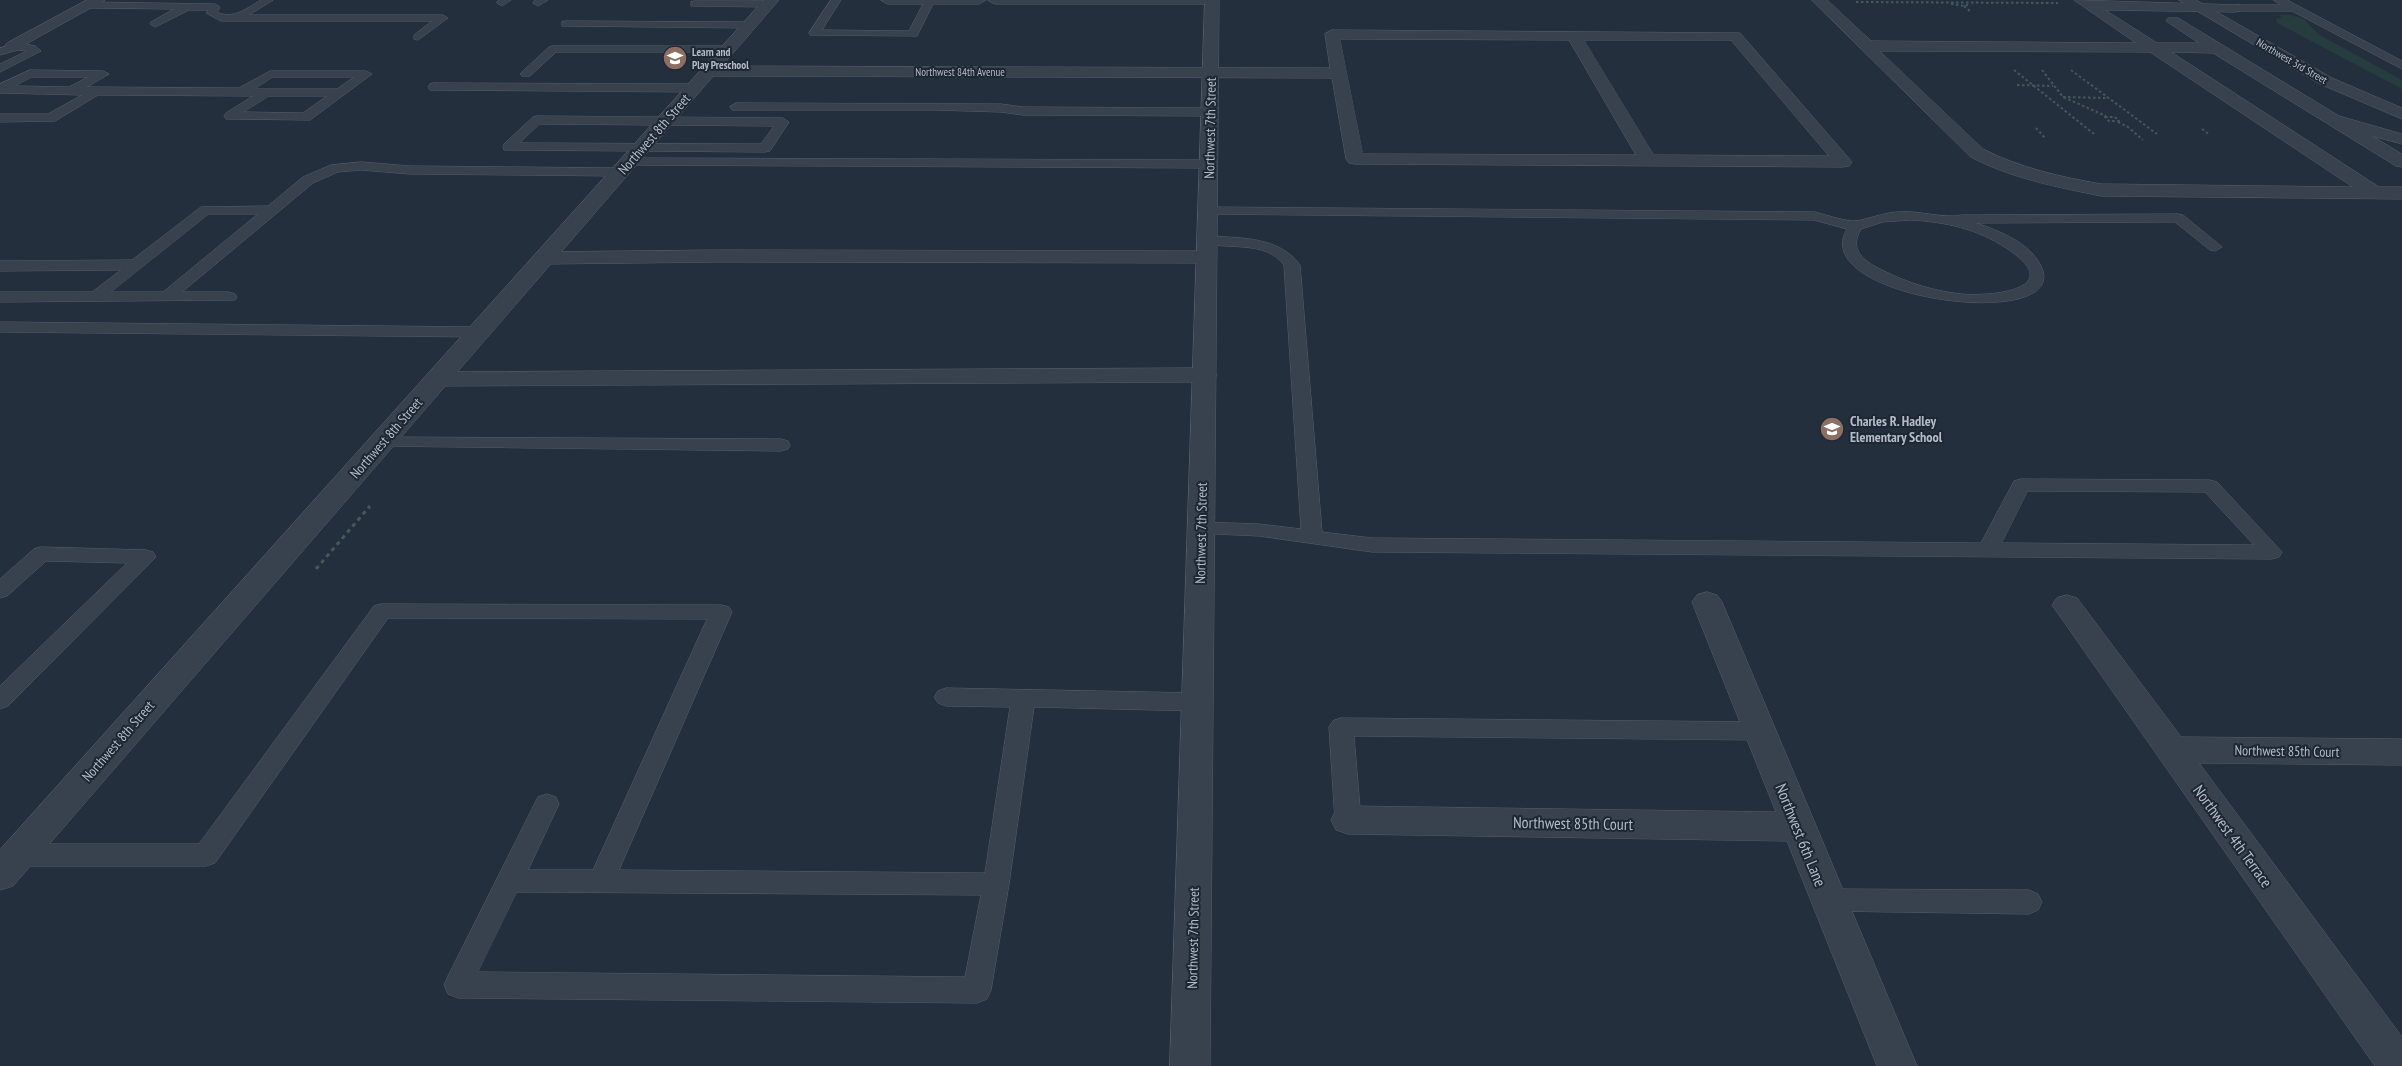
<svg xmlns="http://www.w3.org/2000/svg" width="2402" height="1066" viewBox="0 0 2402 1066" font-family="'PT Sans Narrow',sans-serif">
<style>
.green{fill:#263c3f}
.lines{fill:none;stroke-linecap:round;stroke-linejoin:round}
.service-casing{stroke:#565f6c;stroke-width:1}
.minor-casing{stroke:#565f6c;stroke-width:1}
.tertiary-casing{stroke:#565f6c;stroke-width:1}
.path-far1{stroke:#44595c;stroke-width:2;stroke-dasharray:2.5 2.5;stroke-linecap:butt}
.path{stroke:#44595c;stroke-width:3;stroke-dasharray:4 4;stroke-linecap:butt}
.service{fill:#38414e;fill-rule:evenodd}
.minor{fill:#38414e;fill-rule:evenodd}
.tertiary{fill:#38414e;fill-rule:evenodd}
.labels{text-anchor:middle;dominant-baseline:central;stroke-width:4;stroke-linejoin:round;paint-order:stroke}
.far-poi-label{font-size:11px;font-weight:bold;fill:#b4bcc9;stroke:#1d2633;text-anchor:start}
.far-street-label{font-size:11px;fill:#b4bcc9;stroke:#1d2633}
.street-label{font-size:14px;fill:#b4bcc9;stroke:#1d2633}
.poi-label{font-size:14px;font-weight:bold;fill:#b4bcc9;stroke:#1d2633;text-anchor:start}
.near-street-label{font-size:16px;fill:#b4bcc9;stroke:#1d2633}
</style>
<rect width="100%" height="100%" fill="#242f3e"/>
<polygon class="green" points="2278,15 2290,15 2304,19 2318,34 2402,80 2402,89 2277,23 2276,19 2282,17"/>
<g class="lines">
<g class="service-casing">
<g id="service">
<path d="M261 0H273L249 15H443L448 18 418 40 414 39V35L432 21H221L206 13 208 10H189L155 27 150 24 151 22 174 9 89 8 84 5 89 2 215 4 220 7 217 12C233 20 247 8 261 0Z"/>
<polygon points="499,0 511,0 502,6 497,3"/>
<polygon points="536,0 548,0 538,6 533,3"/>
<polygon points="831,0 841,0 822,30 909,31 925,0 935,0 917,36 810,35 809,33"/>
<polygon points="2274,0 2287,0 2402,61 2402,69 2292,11 2235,11 2230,8 2235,5 2280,5"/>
<polygon points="695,1 768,1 773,4 768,7 691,6 691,2"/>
<polygon points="566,21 750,22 755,25 750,28 562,26 562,22"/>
<polygon points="22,43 35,46 41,51 0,72 0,64 27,51 18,50 0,55 0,48"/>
<polygon points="553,46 729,46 735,49 729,52 556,52 530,76 522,76 520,74 522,72 549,47"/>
<path d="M30 70 103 71 109 74 87 87 239 88 270 71H366L372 74 310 120 226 119 224 116 226 113 253 96 98 95 55 121 0 122V114H48L82 95 0 93V84ZM32 77H88L69 87 15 86ZM273 77H354L337 89H255ZM269 96H327L303 113 244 112Z"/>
<polygon points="434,83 694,84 700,88 694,92 430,90 428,87 430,84"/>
<polygon points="736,103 1001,104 1023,107 1210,108 1216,112 1210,116 1023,115 1001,112 934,110 732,110 730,107"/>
<path d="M537 116 783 118 789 122 770 151 765 152 504 150 503 147 504 144 533 117ZM540 124 774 126 761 144 520 143Z"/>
<polygon points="630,158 1209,160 1216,164 1209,168 625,165 623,162"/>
<path d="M361 162 410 166 620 168 627 172 620 176 410 174 361 170 338 172 313 183 182 292H229L235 294 237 297 235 300 0 302V292H92L121 270 0 271V261L132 260 201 207 268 206 303 177 331 165ZM209 214H258L163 292H111Z"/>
<path d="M1208 207 1815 212C1827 215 1840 220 1852 221 1861 222 1884 212 1898 212 1919 210 1943 219 1962 215L2178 214 2183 215 2222 247 2215 251 2210 250 2175 222 1976 223C2000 231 2030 243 2041 266 2074 334 1805 299 1847 229L1814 220 1203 214 1201 211 1203 208ZM1912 220C1945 222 1978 229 2006 248 2068 288 1995 297 1961 294 1934 291 1908 283 1884 271 1865 262 1848 251 1861 229L1883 222Z"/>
<path d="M1207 236C1239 238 1279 236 1300 265L1322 532 1372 538 1981 543 2014 481 2021 479 2210 480 2217 482 2282 552 2279 557 2272 559 1372 552 1259 536 1194 533 1191 528 1194 523 1201 522 1259 524 1301 529 1284 265C1266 240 1228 250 1202 243L1200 240 1202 237ZM2028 491 2205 492 2254 545 2002 543Z"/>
<polygon points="0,322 479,327 485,329 487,332 485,335 479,337 0,332"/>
<polygon points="382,437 781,439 788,441 790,445 788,449 781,451 376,446 373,442 376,438"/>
<polygon points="41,547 146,550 153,552 156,557 8,706 0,709 0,686 127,563 46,561 7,596 0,598 0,579 34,549"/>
<path d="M382 604 721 605 729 607 732 612 619 870 985 873 1010 707 946 706 938 703 934 697 938 691 946 688 1197 693 1205 696 1209 702 1205 708 1197 711 1034 707 1009 884 991 990 987 999 977 1003 458 998 448 994 444 985 448 976 538 797 547 794 556 797 559 804 528 870H593L707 619 388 618 215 863 206 866H17L8 863 4 855 8 847 17 844H199L374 606ZM517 892 981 895 965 977 478 972Z"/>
<polygon points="1341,718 1759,722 1767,725 1771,731 1767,737 1759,740 1354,736 1361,820 1357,827 1348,830 1339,827 1335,820 1329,727 1333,721"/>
<polygon points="1828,889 2029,890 2038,894 2042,902 2038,910 2029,914 1828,911 1819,908 1815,900 1819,892"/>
</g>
</g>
<g class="minor-casing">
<g id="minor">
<polygon points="87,0 105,0 17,49 12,51 4,46 7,43"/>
<polygon points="881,0 986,0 979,4 888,4"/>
<polygon points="988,0 1219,0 1212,4 995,4"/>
<path d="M1812 0H1827L1871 41 2136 43 2074 0 2240 5 2242 8 2240 11 2235 12 2105 10 2157 43H2199L2166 21 2168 18H2178L2339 116 2402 134V144L2372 136 2402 154V167L2396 166 2213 53 2171 52 2379 187H2402V199L2101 196C2057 187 2010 178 1971 157ZM1880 51 2150 52 2353 187 2101 184C2061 177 2020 168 1983 149Z"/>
<path d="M1332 30 1740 33 1852 162 1849 166 1843 167 1355 164 1349 163 1346 159 1332 78 709 76 703 74 701 71 703 68 709 66 1330 68 1325 34ZM1340 39 1569 40 1636 155 1363 154ZM1584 40H1731L1829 156 1654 155Z"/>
<polygon points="720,250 1207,251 1214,253 1217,257 1214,261 1207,263 720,262 544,264 537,262 534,258 537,254 544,252"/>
<polygon points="1205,368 1213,370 1217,375 1213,380 1205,382 437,386 429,384 425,379 429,374 437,372"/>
<polygon points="1707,592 1717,595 1722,602 1917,1066 1877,1066 1787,841 1348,834 1336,830 1331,820 1336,810 1348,806 1776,812 1692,602 1697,595"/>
<polygon points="2067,595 2077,598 2181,737 2402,739 2402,765 2199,763 2402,1037 2402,1066 2375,1066 2057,612 2052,605 2057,598"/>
</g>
</g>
<g class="tertiary-casing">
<g id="tertiary">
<polygon points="764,0 779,0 13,886 0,890 0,850"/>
<polygon points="1205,0 1219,0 1210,1066 1170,1066"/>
<polygon points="2179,0 2196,0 2332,78 2402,108 2402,119 2320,84"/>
</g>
</g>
<g class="path-far1">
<polyline points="1856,2 2058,3"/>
<polyline points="1951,4 1965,6 1970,3"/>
<polyline points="1964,6 1971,12"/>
<polyline points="2014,70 2094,134"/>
<polyline points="2042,70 2063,97 2106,116"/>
<polyline points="2071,70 2157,134"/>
<polyline points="2017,85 2053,86"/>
<polyline points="2063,97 2106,98"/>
<polygon points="2105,117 2115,117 2119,121 2109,121"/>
<polyline points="2118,122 2128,127 2143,140"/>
<polyline points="2036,128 2045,138"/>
<polyline points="2202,129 2210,135"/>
</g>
<polyline class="path" points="316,569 370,506"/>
<use href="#service" class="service"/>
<use href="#minor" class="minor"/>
<use href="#tertiary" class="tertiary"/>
</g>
<defs>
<g id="school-disc" transform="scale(1.25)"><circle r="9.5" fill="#8d6e63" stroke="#1d2633"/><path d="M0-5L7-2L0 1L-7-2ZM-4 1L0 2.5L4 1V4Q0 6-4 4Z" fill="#fff"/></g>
</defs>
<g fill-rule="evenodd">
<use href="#school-disc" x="675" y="58"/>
<use href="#school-disc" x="1832" y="429"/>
</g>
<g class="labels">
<g class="far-poi-label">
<text x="692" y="52">Learn and<tspan x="692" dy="13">Play Preschool</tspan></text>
</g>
<g class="far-street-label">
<text transform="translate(2292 61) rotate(30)">Northwest 3rd Street</text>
<text x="960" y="72">Northwest 84th Avenue</text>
</g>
<g class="street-label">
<text transform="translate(1210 128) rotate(-89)">Northwest 7th Street</text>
<text transform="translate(654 134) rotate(-49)">Northwest 8th Street</text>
<text transform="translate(386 438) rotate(-49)">Northwest 8th Street</text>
<text transform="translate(1201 533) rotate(-89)">Northwest 7th Street</text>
<text transform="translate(118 741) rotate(-49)">Northwest 8th Street</text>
<text transform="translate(2287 751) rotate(1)">Northwest 85th Court</text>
<text transform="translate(1193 938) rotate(-89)">Northwest 7th Street</text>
</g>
<g class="poi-label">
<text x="1850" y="421">Charles R. Hadley<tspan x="1850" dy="16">Elementary School</tspan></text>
</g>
<g class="near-street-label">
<text transform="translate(1573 823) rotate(1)">Northwest 85th Court</text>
<text transform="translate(1801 835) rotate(68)">Northwest 6th Lane</text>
<text transform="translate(2233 836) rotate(54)">Northwest 4th Terrace</text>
</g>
</g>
</svg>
